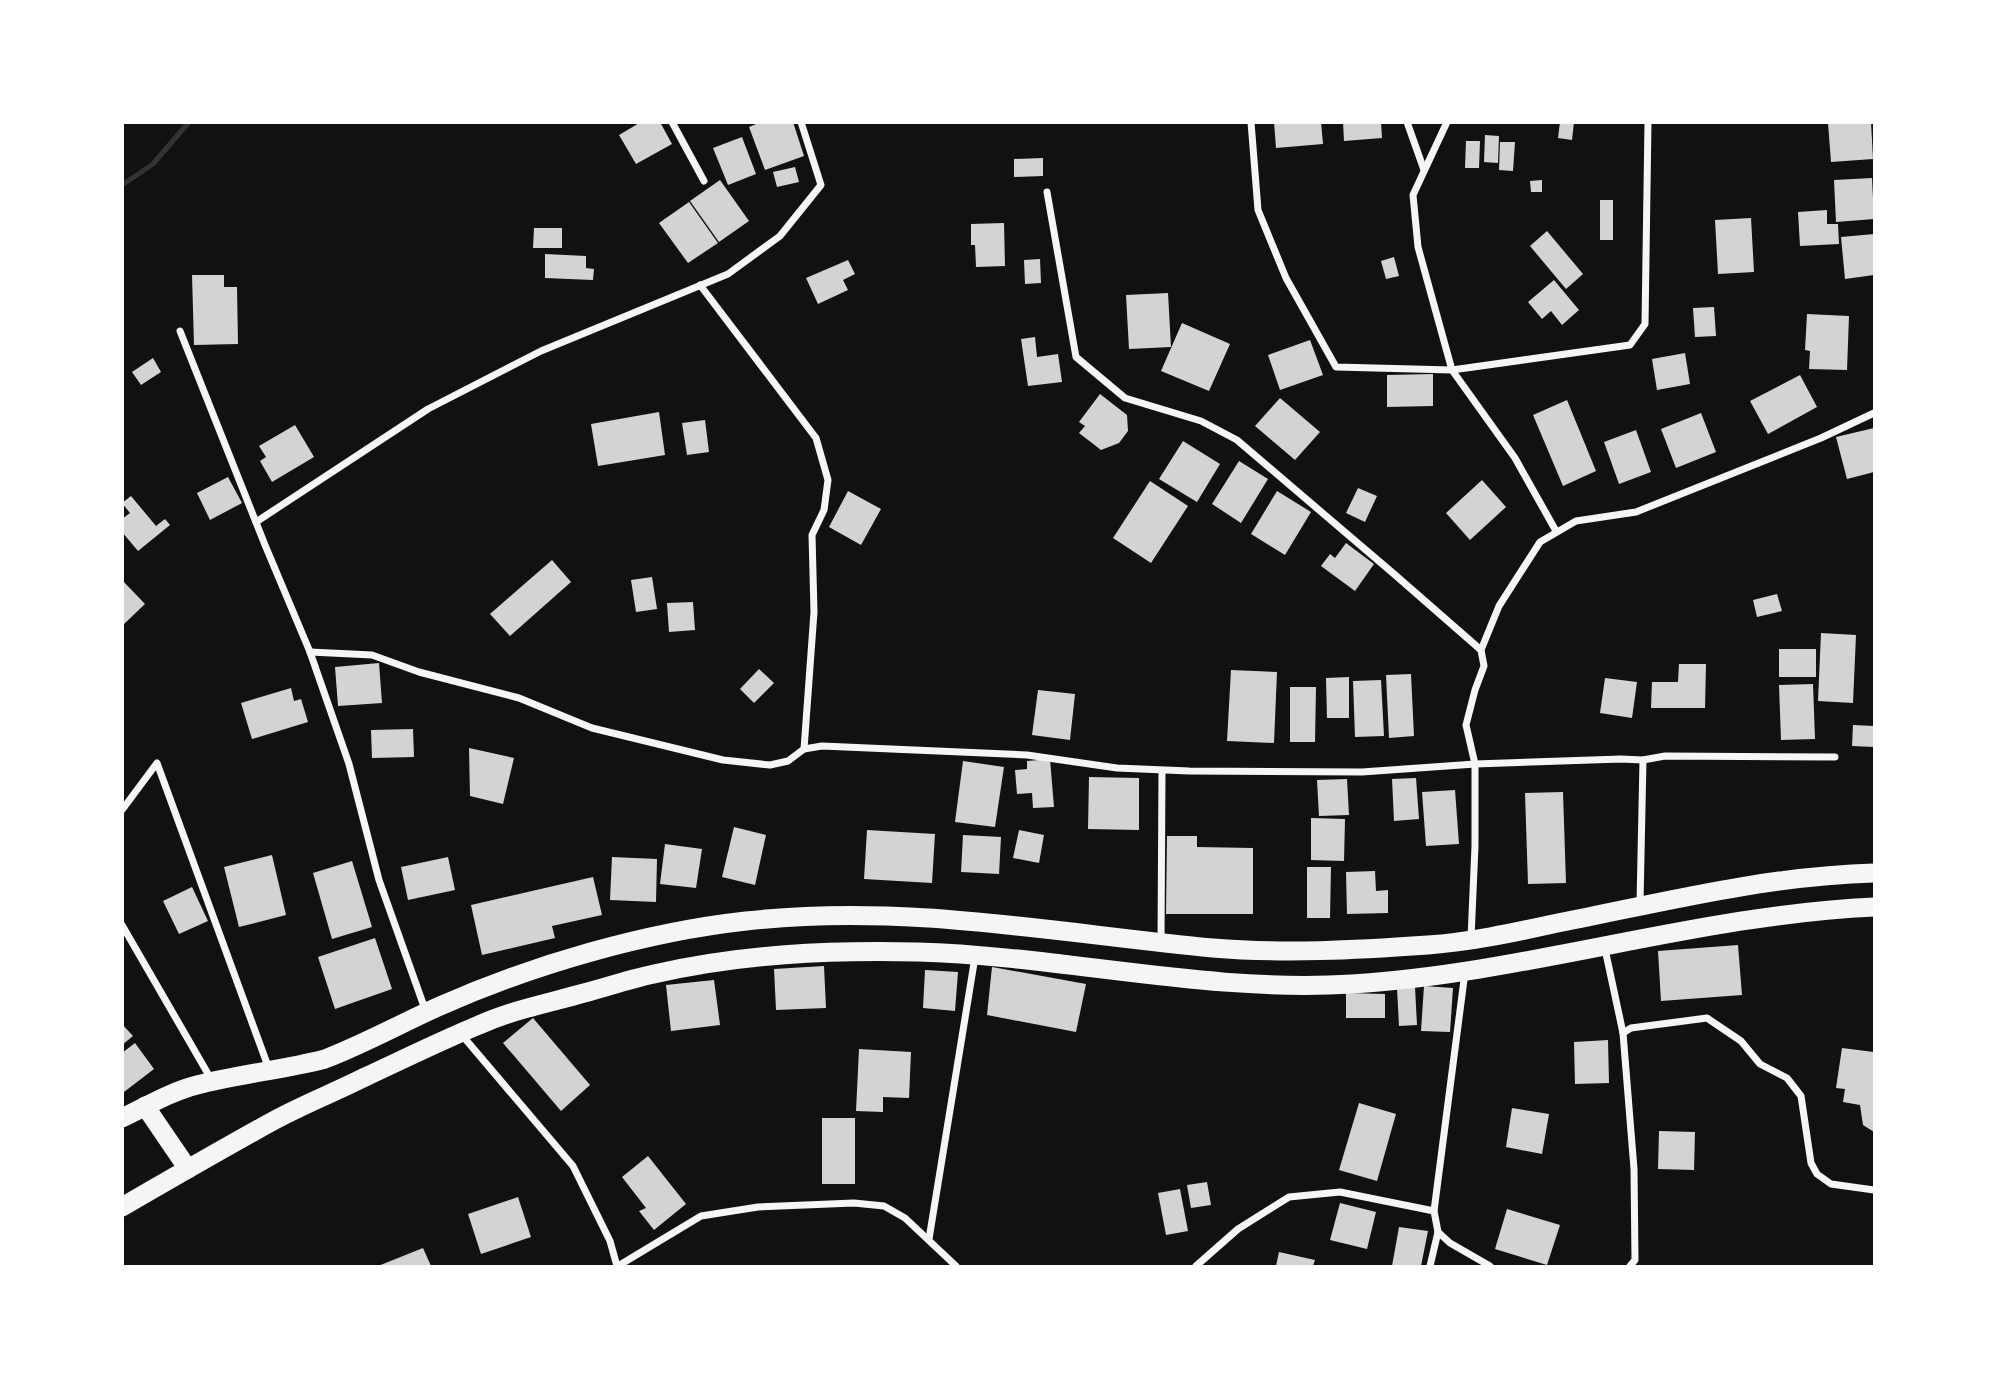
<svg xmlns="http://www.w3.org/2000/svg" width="1997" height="1389" viewBox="0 0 1997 1389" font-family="'Titillium Web',sans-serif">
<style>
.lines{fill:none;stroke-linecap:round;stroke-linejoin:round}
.stream{stroke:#333;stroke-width:5}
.building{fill:#d3d3d3}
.minor{stroke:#f5f5f5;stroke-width:7}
.trunk{stroke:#f5f5f5;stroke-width:19}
</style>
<rect width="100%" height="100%" fill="#111"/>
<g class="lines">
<polyline class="stream" points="122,185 153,164 189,122"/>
</g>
<g class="building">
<polygon points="641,122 660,122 672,144 636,164 619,135"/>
<polygon points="761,122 793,122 804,156 765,170 749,127"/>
<polygon points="1274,122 1321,122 1323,144 1276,148"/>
<polygon points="1343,122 1381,122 1382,138 1344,141"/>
<polygon points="1560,122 1574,122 1572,140 1558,138"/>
<polygon points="1871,122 1873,159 1831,162 1828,123"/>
<polygon points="1485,135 1499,136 1498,163 1484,162"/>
<polygon points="742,137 756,174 728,185 713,148"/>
<polygon points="1466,141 1480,141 1479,168 1465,168"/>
<polygon points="1500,142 1515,142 1513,171 1499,170"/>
<polygon points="1043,158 1043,176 1014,177 1014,159"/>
<polygon points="795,167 799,182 777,187 773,172"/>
<polygon points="1872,178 1874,219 1836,222 1834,180"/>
<polygon points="720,180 749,221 719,242 690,201"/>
<polygon points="1542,180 1542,192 1531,192 1530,181"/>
<rect x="1600" y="200" width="13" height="40"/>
<polygon points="689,202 718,243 688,263 659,223"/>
<polygon points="1827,210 1827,224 1838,224 1839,244 1800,246 1798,212"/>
<polygon points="1751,218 1754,272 1718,274 1715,220"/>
<polygon points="1004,223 1005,266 976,267 975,245 971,245 971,224"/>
<polygon points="534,228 562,228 562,248 533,248"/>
<polygon points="1547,231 1583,274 1566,289 1530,246"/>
<polygon points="1874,234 1874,275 1845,279 1841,237"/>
<polygon points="545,254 586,256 586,268 594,269 593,280 545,278"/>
<polygon points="1394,257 1399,276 1386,279 1381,261"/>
<polygon points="1040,259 1041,283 1025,284 1024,260"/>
<polygon points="848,260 855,274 843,280 848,290 818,304 806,278"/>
<polygon points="192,275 224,275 224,287 237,287 238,344 194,345"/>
<polygon points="1554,280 1579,310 1562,325 1551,311 1542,319 1528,302"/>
<polygon points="1168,293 1171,347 1129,349 1126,295"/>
<polygon points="1714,307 1716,336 1695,337 1693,308"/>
<polygon points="1807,314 1849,316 1847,370 1809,369 1810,351 1805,350"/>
<polygon points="1182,323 1230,344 1209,391 1161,371"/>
<polygon points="1035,337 1037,357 1058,354 1062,382 1028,386 1021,339"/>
<polygon points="1310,340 1323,375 1280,390 1268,355"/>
<polygon points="1685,353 1690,384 1657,390 1652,359"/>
<polygon points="153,358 161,372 141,385 132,372"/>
<polygon points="1433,374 1433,406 1387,407 1387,375"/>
<polygon points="1800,375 1817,407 1768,434 1750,401"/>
<polygon points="1100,394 1127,415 1128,431 1119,443 1101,450 1079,433 1085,426 1079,422"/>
<polygon points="1280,398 1320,432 1295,460 1255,426"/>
<polygon points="1567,400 1596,471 1563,486 1533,415"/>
<polygon points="659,412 665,455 598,466 591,424"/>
<polygon points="1701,413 1716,452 1676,468 1661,429"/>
<polygon points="705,420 709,452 687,455 682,423"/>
<polygon points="295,425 314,457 272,482 260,461 266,457 259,446"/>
<polygon points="1874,428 1874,472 1847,479 1836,437"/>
<polygon points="1636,430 1651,472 1619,484 1604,442"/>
<polygon points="1183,441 1220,464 1197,502 1159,479"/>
<polygon points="1239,461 1268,479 1241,523 1212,504"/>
<polygon points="228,477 242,503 210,520 197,493"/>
<polygon points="1482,480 1506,507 1470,540 1446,513"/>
<polygon points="1150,481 1188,506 1151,563 1113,538"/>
<polygon points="1358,488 1377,496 1365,522 1346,513"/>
<polygon points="848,491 881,509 861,545 829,527"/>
<polygon points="1277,491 1311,512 1285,555 1251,534"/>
<polygon points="131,496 156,526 165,519 170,525 138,551 122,532 122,519 130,513 122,503"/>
<polygon points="1346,543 1374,564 1355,591 1321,566 1330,554 1335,558"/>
<polygon points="552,560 571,582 510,636 490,614"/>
<polygon points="652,577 657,609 636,612 631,580"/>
<polygon points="122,580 145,604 122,626"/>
<polygon points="1777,594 1782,611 1757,617 1753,600"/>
<polygon points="693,602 695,630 669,632 667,603"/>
<polygon points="1821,633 1856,635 1853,703 1818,701"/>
<rect x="1779" y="649" width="37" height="28"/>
<polygon points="379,663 382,703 338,706 335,667"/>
<polygon points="1679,664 1706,664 1705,708 1651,708 1652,682 1678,682"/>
<polygon points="759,669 774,683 754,703 740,689"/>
<polygon points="1231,670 1277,672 1274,743 1227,741"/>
<polygon points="1411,674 1414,736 1389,738 1386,675"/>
<polygon points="1349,677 1349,718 1327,718 1326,678"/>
<polygon points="1605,678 1637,682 1632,718 1600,713"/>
<polygon points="1381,680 1384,736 1355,737 1353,681"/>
<polygon points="1813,684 1815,739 1781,740 1779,685"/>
<polygon points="1290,687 1316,687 1315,742 1290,742"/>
<polygon points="291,688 294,701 301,699 308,722 252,739 241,703"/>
<polygon points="1038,690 1075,694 1070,740 1032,735"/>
<polygon points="1853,725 1874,726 1874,747 1852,746"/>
<polygon points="413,729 414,757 372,758 371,730"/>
<polygon points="469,748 514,758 503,804 470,796"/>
<polygon points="1050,759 1054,807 1033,808 1032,793 1017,794 1015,770 1027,769 1027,761"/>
<polygon points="963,761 1004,767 995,827 955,822"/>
<polygon points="1089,777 1139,778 1139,830 1088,829"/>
<polygon points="1416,778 1419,819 1394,821 1392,779"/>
<polygon points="1347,779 1349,815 1319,816 1317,780"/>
<polygon points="1455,790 1459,844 1426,846 1422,792"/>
<polygon points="1563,792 1566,883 1528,884 1525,793"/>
<polygon points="1311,818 1345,819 1344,861 1311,860"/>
<polygon points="734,827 766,835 755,885 722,877"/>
<polygon points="867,830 935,834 932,883 864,879"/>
<polygon points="1019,830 1044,835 1039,863 1013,858"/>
<polygon points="963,835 1001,837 999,874 961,872"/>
<polygon points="1167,836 1197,836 1197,847 1253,848 1253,914 1166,914"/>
<polygon points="665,844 702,849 696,888 660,884"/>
<polygon points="272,855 286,915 239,927 224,867"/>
<polygon points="448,857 455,890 408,900 401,867"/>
<polygon points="612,857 657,859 656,902 610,900"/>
<polygon points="352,861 372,927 332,939 313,873"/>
<polygon points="1307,867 1331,867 1330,918 1307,918"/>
<polygon points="1375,871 1376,891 1388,890 1388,913 1347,914 1346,872"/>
<polygon points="593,877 602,915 552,926 555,938 482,955 471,905"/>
<polygon points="192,887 208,921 179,934 163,901"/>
<polygon points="375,938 392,989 335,1009 318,957"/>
<polygon points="1738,945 1742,995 1661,1001 1658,951"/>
<polygon points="824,966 826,1008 776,1010 774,969"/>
<polygon points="992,967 1086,984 1076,1032 987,1015"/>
<polygon points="925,970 958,972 955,1011 923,1008"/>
<polygon points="714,980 720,1025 671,1031 666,985"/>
<polygon points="1424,986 1453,988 1450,1032 1421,1031"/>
<polygon points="1415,987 1417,1025 1399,1026 1397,988"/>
<polygon points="1346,993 1385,994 1385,1018 1346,1018"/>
<polygon points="533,1018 590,1085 561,1111 503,1043"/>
<polygon points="122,1024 133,1036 122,1045"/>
<polygon points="1608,1040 1609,1083 1575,1084 1574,1042"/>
<polygon points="135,1043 154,1069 124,1092 122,1053"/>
<polygon points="1842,1048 1874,1052 1874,1132 1863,1125 1860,1105 1843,1102 1845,1089 1836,1088"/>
<polygon points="859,1049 911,1052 909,1098 883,1097 883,1112 856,1111"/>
<polygon points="1359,1103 1396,1114 1377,1181 1339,1170"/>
<polygon points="1512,1108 1549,1114 1542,1154 1506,1147"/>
<rect x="822" y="1118" width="33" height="66"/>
<polygon points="1659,1131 1695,1132 1694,1170 1658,1169"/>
<polygon points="648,1156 686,1204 654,1230 639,1211 646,1208 622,1177"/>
<polygon points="1207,1182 1211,1205 1191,1208 1187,1185"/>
<polygon points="1180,1189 1188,1231 1166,1235 1158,1193"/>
<polygon points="518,1197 531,1237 481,1254 468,1214"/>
<polygon points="1340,1203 1376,1212 1367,1249 1330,1240"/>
<polygon points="1507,1209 1560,1225 1547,1265 1495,1249"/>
<polygon points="1399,1227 1428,1231 1421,1266 1392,1266"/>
<polygon points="423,1248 431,1266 378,1266"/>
<polygon points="1279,1252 1315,1260 1313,1266 1276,1266"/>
</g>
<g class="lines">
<g class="minor">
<polyline points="672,122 704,181"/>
<polyline points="1251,122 1258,210 1286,278 1336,367 1452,370 1630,345 1645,324 1648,122"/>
<polyline points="1407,122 1424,170"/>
<polyline points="1447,122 1413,195 1418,247 1452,370 1515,458 1556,531"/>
<polyline points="1047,192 1076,357 1125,398 1201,421 1237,440 1394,574 1481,650"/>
<polyline points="700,285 816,438 828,480 824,510 812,535 814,612 804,749"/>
<polyline points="180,331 265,545 310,652 349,764 379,880 426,1012"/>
<polyline points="256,522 428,409 541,351 728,274 780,236 821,185 801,122"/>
<polyline points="310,652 372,655 419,672 519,698 592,728 723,760 770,765 788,761 804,749 822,746 1027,755 1117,768 1189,771 1362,772 1475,764 1621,759 1643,760 1665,756 1835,757"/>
<polyline points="122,810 157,763 269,1069"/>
<polyline points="1640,903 1643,760"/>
<polyline points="122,925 211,1079"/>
<polyline points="1471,938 1475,846 1475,764 1466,725 1475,690 1484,666 1481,650 1499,606 1540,542 1576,521 1636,512 1821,438 1874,413"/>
<polyline points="1161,941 1162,771"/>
<polyline points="1605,949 1623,1033 1634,1169 1635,1260 1630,1266"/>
<polyline points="1465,972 1434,1211 1438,1232 1450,1243 1490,1266"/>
<polyline points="1623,1033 1631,1028 1707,1018 1741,1041 1760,1064 1787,1078 1801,1096 1811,1163 1817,1174 1831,1184 1874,1190"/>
<polyline points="461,1034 573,1166 610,1241 617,1266"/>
<polyline points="929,1239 975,957"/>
<polyline points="618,1266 701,1216 758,1207 854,1203 884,1206 905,1218 956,1266"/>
<polyline points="1196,1266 1238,1229 1289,1197 1340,1192 1434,1211"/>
<polyline points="1430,1266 1438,1232"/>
</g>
<g class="trunk">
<polyline points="145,1106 188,1169"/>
<path d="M122 1118C147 1106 170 1092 197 1085 239 1074 283 1070 325 1059 364 1044 402 1023 440 1006 532 965 646 932 746 921 905 903 1056 933 1213 948 1283 954 1357 950 1428 945 1470 942 1512 933 1553 924 1660 903 1765 876 1874 873"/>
<path d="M122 1207C172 1178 222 1149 273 1121 302 1105 333 1093 363 1078 402 1060 440 1041 479 1025 512 1010 549 1003 584 993 607 987 630 979 654 974 741 954 828 950 917 952 1063 956 1205 993 1352 984 1528 973 1698 915 1874 907"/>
</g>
</g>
<rect width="1997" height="1389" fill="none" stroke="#ffffff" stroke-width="248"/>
</svg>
